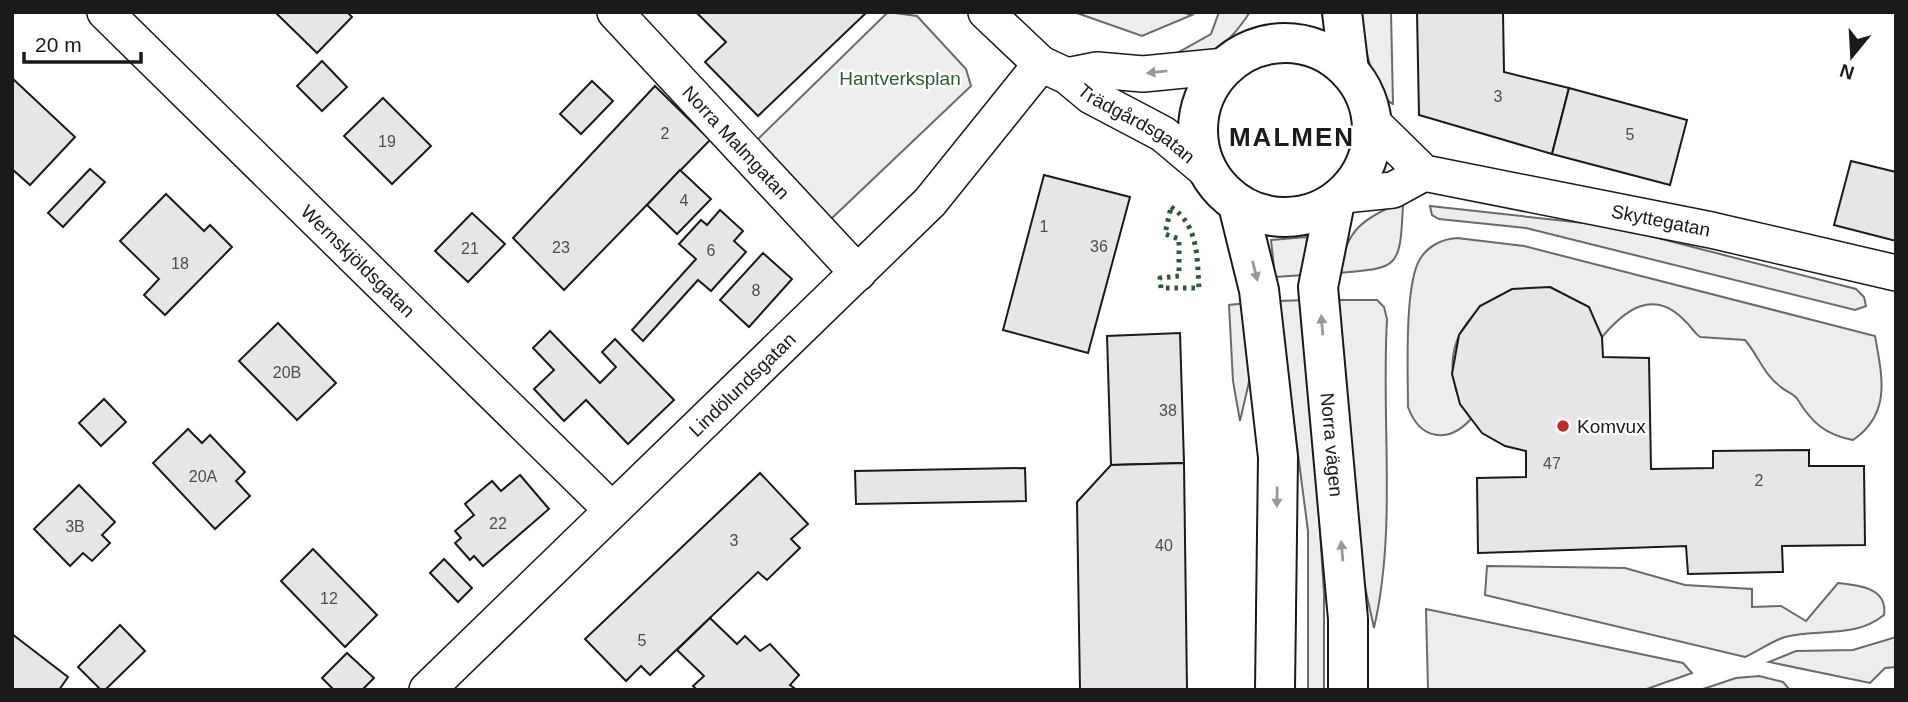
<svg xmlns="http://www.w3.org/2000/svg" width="1908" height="702" viewBox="0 0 1908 702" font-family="Helvetica,sans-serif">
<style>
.green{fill:#ededed;stroke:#6a6a6a;stroke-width:2}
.building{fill:#e6e6e6;stroke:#1a1a1a;stroke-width:2}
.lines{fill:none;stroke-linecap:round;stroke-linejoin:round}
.street-casing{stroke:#1a1a1a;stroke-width:38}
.secondary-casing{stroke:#1a1a1a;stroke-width:42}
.street{stroke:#fff;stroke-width:35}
.secondary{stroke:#fff;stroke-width:38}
.hedge{stroke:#2b5a34;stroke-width:5;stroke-dasharray:3.5 5;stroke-linecap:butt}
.oneway{fill:#989898}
.poi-dot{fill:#c62828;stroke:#fff;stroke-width:2.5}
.labels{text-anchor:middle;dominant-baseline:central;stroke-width:5;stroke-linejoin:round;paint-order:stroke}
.number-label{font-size:16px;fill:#4d4d4d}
.park-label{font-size:19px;fill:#2b5a34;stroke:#fff}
.street-label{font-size:19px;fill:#1a1a1a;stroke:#fff}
.poi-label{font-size:19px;fill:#1a1a1a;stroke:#fff;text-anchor:start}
.district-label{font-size:26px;font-weight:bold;letter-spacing:2px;fill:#1a1a1a;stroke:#fff}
</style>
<rect width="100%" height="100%" fill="#fff"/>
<g class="green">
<polygon points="888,12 917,16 966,69 971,86 831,219 754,143"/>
<polygon points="1074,12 1181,12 1192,15 1142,36"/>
<path d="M1219 12H1250C1222 54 1207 58 1159 58L1177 53 1211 34Z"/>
<path d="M1360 12H1391L1393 104C1372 94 1362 35 1360 12Z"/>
<path d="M1395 205H1403C1400 269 1399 268 1338 273 1347 233 1358 221 1395 205Z"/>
<polygon points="1430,206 1611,226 1856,289 1864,297 1866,306 1855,310 1526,228 1439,219 1432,215"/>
<polygon points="1307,237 1304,275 1275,277 1271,240"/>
<path d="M1457 238 1524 246 1875 336C1882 376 1892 413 1853 440 1826 435 1812 423 1798 400 1795 394 1786 392 1781 387 1764 375 1758 355 1745 340L1700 337C1693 332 1691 326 1685 321 1653 287 1624 311 1602 337L1480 306C1474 315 1465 324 1460 334 1446 361 1453 396 1471 419 1448 444 1420 440 1408 407 1408 374 1404 285 1420 259 1428 246 1442 239 1457 238Z"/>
<polygon points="1305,300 1324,593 1324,690 1308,690 1308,531 1278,301"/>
<path d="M1336 300H1377L1384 307 1387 319C1381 421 1397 528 1374 628L1352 528Z"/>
<polygon points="1246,303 1252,369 1240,421 1233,381 1229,305"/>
<path d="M1487 566 1625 568 1685 585 1752 589V607L1781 606 1806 621 1838 583C1859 585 1888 588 1884 615 1854 639 1820 628 1785 637 1772 641 1758 651 1745 657L1485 595Z"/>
<polygon points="1426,609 1683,663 1692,673 1644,690 1428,690"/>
<polygon points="1896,637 1896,667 1885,668 1870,683 1769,662 1796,651 1853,650"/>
<polygon points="1759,676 1783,682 1790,690 1700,690 1736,678"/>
</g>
<g class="building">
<polygon points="279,12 347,12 352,17 317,53 277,14"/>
<polygon points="696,12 867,12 758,116 705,62 726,42"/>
<polygon points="1417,12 1503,12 1504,72 1569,88 1552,154 1419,115"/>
<polygon points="322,61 347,87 322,111 297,86"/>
<polygon points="12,78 75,137 30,185 12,169"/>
<polygon points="592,81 613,101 581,134 560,114"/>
<polygon points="655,86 710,140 564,290 513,238"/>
<polygon points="1569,88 1687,120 1670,185 1552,154"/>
<polygon points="383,98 431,146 392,184 344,136"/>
<polygon points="1851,161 1896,172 1896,241 1834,225"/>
<polygon points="90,169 105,182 63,227 48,213"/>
<polygon points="680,170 711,199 677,234 647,205"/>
<polygon points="1044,175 1130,197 1088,353 1003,330"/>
<polygon points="166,194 204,231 210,225 232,247 165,315 144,295 159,279 120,241"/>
<polygon points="720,210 743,231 734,241 746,252 711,291 698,280 643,341 632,330 696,259 679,244 701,220 707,225"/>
<polygon points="472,213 505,244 468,282 435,251"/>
<polygon points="763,253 792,279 749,327 720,300"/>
<polygon points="1550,287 1589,307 1602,337 1603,357 1649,358 1651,469 1713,468 1713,451 1809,450 1809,466 1864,466 1865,545 1782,546 1783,572 1688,574 1686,546 1478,553 1477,478 1526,477 1526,451 1505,446 1482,433 1460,404 1452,374 1459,335 1480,306 1512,289"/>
<polygon points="278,323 336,383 297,420 239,361"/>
<polygon points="550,331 600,383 616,367 602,352 615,339 674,400 628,444 586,400 564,421 534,389 554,370 533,348"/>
<polygon points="1180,333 1184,463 1111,465 1107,336"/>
<polygon points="104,399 126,422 101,446 79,423"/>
<polygon points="188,429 202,443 210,435 245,472 236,481 250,496 215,529 153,463"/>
<polygon points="1184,463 1187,690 1080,690 1077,502 1111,465"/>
<polygon points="1025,468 1026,501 856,504 855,471"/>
<polygon points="760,473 808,524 791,539 800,548 767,580 758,572 650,675 641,666 626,681 585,639"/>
<polygon points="520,475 549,509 483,566 474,556 470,560 455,543 461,538 455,531 474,515 465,504 492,481 501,491"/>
<polygon points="79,485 115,522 102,535 110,543 92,561 83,553 70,566 34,529"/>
<polygon points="313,549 377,615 345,647 281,581"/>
<polygon points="444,559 472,588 458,602 430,573"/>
<polygon points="710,618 737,644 745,636 760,651 770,644 799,675 790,685 797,690 697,690 693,686 704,676 677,650"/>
<polygon points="120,625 145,651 105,690 101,690 78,667"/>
<polygon points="12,634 68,677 59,690 12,690"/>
<polygon points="347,653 374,678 362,690 334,690 322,678"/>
</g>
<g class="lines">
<g class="street-casing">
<g id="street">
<path id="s1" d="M105 12 612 510"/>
<path id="s2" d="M615 12 858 273"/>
<path id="s3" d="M986 12 1041 64 1067 76 1091 96 1163 134 1207 171"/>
<polyline points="1067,76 1097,70 1143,74 1225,66"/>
<path id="s4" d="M1373 123 1424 173 1711 230 1896 273"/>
<polyline points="1344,195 1393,190 1424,173"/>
<path id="s5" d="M427 690 930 202 1041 64"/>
</g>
</g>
<g class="secondary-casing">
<g id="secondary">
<polyline points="1342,12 1349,71"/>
<circle cx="1285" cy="130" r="87"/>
<path id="s6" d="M1335 202 1318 287 1348 619V690"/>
<polyline points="1238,205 1259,290 1278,457 1275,690"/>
</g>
</g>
<use href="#street" class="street"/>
<use href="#secondary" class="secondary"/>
<path class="hedge" d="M1171 207C1199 225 1197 259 1199 288H1161L1160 278 1179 276V239L1165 234Z"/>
</g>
<defs><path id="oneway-solid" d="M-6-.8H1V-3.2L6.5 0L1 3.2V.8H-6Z" transform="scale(1.75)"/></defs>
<g class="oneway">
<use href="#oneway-solid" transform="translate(1157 72) rotate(174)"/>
<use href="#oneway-solid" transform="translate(1255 271) rotate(76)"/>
<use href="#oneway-solid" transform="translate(1322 325) rotate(-95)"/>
<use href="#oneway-solid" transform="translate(1277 497) rotate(91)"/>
<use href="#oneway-solid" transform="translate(1342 551) rotate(-95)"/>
</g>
<circle class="poi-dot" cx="1563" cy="426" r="7"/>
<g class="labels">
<g class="number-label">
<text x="1498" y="96">3</text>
<text x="665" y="133">2</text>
<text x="1630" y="134">5</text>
<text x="387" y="141">19</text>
<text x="684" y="200">4</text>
<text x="1044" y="226">1</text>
<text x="1099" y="246">36</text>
<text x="561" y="247">23</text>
<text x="470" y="248">21</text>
<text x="711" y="250">6</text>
<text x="180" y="263">18</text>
<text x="756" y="290">8</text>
<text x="287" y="372">20B</text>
<text x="1168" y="410">38</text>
<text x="1552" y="463">47</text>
<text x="203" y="476">20A</text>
<text x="1759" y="480">2</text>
<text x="498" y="523">22</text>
<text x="75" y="526">3B</text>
<text x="734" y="540">3</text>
<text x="1164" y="545">40</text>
<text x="329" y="598">12</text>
<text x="642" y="640">5</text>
</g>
<g class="park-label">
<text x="900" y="78">Hantverksplan</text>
</g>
<g class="street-label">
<text stroke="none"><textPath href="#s3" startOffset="189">Trädgårdsgatan</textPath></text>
<text stroke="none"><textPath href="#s2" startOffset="178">Norra Malmgatan</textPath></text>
<text stroke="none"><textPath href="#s4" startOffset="313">Skyttegatan</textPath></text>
<text stroke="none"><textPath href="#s1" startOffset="355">Wernskjöldsgatan</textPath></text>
<text stroke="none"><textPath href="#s5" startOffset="439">Lindölundsgatan</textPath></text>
<text stroke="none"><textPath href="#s6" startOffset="245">Norra vägen</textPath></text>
</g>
<g class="poi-label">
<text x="1577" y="426">Komvux</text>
</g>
<g class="district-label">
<text x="1292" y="137">MALMEN</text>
</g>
</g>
<rect width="1908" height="702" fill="none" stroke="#1a1a1a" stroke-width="28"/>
<g transform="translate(1852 56) rotate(198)" stroke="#ffffff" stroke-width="5" paint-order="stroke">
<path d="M0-5L12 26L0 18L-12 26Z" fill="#1a1a1a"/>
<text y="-10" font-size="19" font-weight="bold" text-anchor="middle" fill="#1a1a1a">N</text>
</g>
<path d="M24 52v10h117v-10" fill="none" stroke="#1a1a1a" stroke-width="3.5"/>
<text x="35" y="52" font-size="21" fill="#1a1a1a" stroke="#ffffff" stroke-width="5" paint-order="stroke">20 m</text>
</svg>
